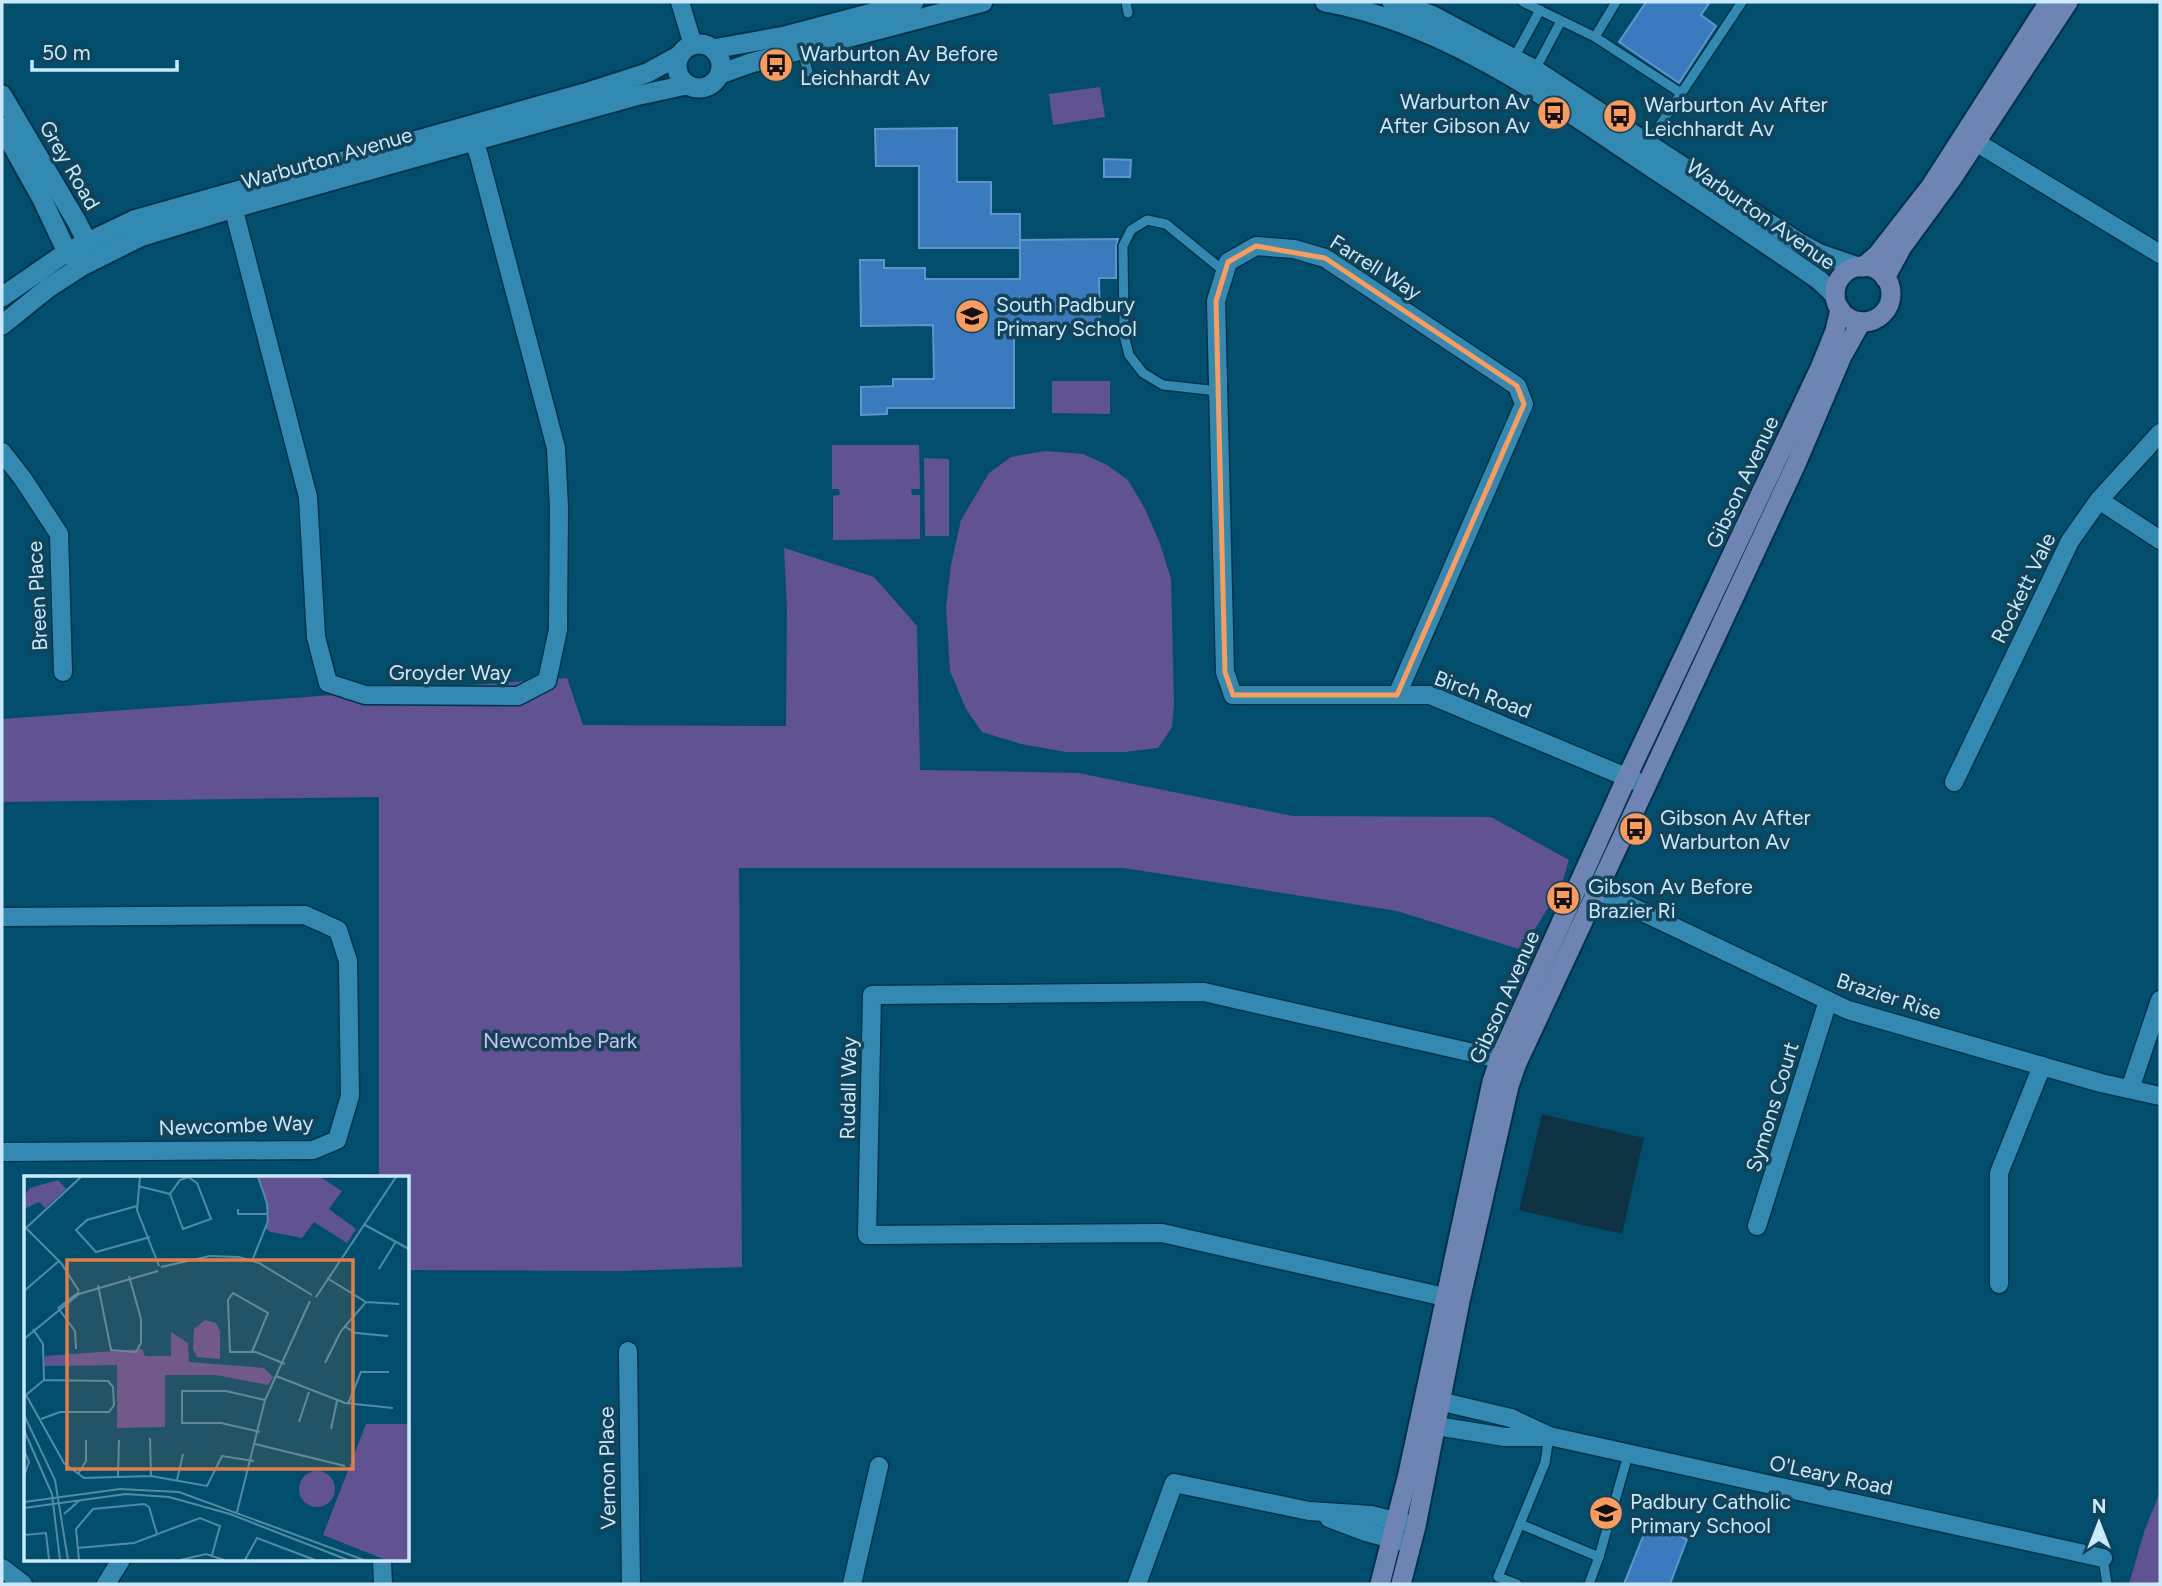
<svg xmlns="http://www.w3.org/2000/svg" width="2162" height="1586" viewBox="0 0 2162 1586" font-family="Figtree,sans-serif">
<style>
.green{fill:#615392}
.water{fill:#0f3243}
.building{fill:#3a7abe;stroke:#6194cd;stroke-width:2}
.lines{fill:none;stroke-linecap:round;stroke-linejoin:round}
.service-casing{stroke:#003247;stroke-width:12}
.minor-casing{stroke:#003247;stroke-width:21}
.tertiary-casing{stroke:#003247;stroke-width:23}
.secondary-casing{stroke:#003247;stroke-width:23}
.service{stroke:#328ab2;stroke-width:9}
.minor{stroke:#328ab2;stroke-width:18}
.tertiary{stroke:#328ab2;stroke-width:19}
.secondary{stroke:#6e85b3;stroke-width:19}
.marked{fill:none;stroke:#ff9b5a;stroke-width:5;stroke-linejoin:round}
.labels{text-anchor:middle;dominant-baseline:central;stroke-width:7;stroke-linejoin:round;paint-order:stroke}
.poi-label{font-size:21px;fill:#caeafb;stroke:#144257;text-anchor:start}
.street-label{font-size:21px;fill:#caeafb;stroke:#144257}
.park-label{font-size:21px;fill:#c9c2ee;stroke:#144257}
.inset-road{fill:none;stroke:#518ca5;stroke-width:2}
.view{fill:#e07d48;fill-opacity:0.15;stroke:#e07d48;stroke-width:3.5}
.inset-edge{fill:none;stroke:#caeafb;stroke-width:3.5}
</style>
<rect width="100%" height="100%" fill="#014e6c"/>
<g class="green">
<polygon points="1100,87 1105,117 1053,125 1049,94"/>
<polygon points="1052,381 1110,381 1110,414 1052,413"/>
<polygon points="832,445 919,445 920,489 911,489 912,495 920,495 920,539 833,540 833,496 840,495 839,489 832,489"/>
<polygon points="1045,451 1083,454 1107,465 1128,480 1145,509 1159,541 1171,579 1174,705 1172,727 1158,748 1125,752 1066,752 1021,744 982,732 966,709 950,671 946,607 951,565 961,520 989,473 1011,457"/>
<polygon points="924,458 949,459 949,536 925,536"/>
<polygon points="784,548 874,577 917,626 920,770 1078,773 1293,816 1491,817 1569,860 1561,887 1522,950 1397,911 1124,868 739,868 742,1267 623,1271 408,1270 408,1178 379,1178 379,797 2,802 2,719 567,678 583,725 786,726 787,608"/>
<polygon points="2160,1492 2160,1584 2129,1584 2144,1532"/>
</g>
<polygon class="water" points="1542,1114 1644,1138 1622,1234 1519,1210"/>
<g class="building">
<polygon points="1646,2 1710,2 1701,15 1716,26 1679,83 1619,42"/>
<polygon points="957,128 957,182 991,182 991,214 1020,214 1020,248 919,248 919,166 876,166 875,129"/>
<polygon points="1104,159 1131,160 1130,177 1104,177"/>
<polygon points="1118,239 1116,246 1116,278 1099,278 1100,323 1014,324 1014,408 887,408 887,414 861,415 861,387 893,386 893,379 934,379 933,325 861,326 860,260 884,260 884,268 925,268 925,279 1020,279 1020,240"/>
<polygon points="1648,1524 1687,1539 1670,1584 1624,1584"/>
</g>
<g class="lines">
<g class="service-casing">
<g id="service">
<polyline points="1126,2 1128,13"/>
<polyline points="1523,2 1595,37 1681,93"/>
<polyline points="1595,37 1616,2"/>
<polyline points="802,50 808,72"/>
<polyline points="1514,58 1540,10"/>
<polyline points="1535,70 1561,21"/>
<polyline points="1648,143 1742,2"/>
<polyline points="1218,391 1163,385 1143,373 1129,355 1124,335 1123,246 1131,230 1147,220 1166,224 1225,272"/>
<polyline points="1520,1524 1599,1557"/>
<polyline points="2103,1558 2107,1584"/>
<polyline points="1517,1584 1498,1577 1545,1463 1549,1436"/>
<polyline points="1589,1584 1599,1557 1628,1455"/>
</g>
</g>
<g class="minor-casing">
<g id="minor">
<polyline points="680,2 693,45"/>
<polyline points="1966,136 2160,254"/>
<polyline points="230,195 308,497 316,637 328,683 365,695 518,696 547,681 558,630 559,508 556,448 479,156 469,127"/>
<polyline points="2,452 23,479 59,534 63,672"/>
<polyline points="2099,500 2160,540"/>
<polyline points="1397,695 1524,404 1517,386 1325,258 1294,249 1256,246 1228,262 1216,301 1225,672 1233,695 1430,695 1638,782"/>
<polyline points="1954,782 2070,541 2099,500 2160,433"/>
<polyline points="1584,884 1848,1010 2101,1083 2160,1096"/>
<polyline points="2,917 305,915 338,930 348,961 350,1096 337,1140 313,1150 2,1152"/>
<polyline points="2130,1089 2160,1000"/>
<polyline points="1757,1226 1828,1001"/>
<polyline points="1999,1284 1999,1173 2042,1066"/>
<polyline points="1458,1300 1162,1233 867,1235 872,995 1204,992 1513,1062"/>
<polyline points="628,1351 631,1584"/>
<polyline points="1426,1398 1511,1418 1549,1436 2103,1558"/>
<polyline points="1424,1424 1505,1437 1546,1437"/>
<polyline points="1329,1518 1366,1532 1411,1544"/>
<polyline points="382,1560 383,1584"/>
<polyline points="2,1568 23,1584"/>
<polyline points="106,1584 121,1560"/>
<polyline points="852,1584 879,1466"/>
<polyline points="1137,1584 1174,1483 1309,1511 1371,1515 1408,1524"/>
</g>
</g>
<g class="tertiary-casing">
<g id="tertiary">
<path d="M1325 2C1447 24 1550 100 1651 167 1707 204 1763 241 1819 280L1835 295"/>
<polyline points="1392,2 1431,15 1535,70 1798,242 1820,254 1858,267"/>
<circle cx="699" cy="66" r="22"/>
<polyline points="713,49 785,36 914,2"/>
<polyline points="720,74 751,63 983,2"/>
<polyline points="2,95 77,222 87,242 89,253"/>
<polyline points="2,127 42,199 67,252 76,260"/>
<polyline points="2,297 67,252 134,220 585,93 647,73 680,55"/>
<polyline points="2,325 48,288 82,266 140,237 234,208 635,96 686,85"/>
</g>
</g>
<g class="secondary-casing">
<g id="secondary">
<circle cx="1863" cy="294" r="28"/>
<polyline points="1863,267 1877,255 1931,186 2049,2"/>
<polyline points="1885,278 1902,247 1951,180 2068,2"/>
<polyline points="1380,1584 1408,1474 1492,1082 1500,1058 1627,777 1820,368 1835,331 1840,309"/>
<polyline points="1401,1584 1416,1526 1460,1301 1509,1086 1517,1063 1796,464 1842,356 1861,322"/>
</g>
</g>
<use href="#service" class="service"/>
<use href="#minor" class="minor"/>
<use href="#tertiary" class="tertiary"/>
<use href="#secondary" class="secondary"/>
</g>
<path class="marked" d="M1256 246 1325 258 1517 386 1524 404 1397 695H1233L1225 672 1216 301 1228 262Z"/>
<defs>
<g id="bus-disc" transform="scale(1.75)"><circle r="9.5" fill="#ff9b5a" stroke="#144257"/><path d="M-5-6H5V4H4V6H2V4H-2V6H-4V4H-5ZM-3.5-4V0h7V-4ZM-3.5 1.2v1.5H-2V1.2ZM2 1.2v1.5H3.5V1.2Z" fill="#111"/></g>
<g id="school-disc" transform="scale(1.75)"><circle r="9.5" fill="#ff9b5a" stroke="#144257"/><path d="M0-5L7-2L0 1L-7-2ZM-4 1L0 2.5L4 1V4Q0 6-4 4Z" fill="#111"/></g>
</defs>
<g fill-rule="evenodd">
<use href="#bus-disc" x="776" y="65"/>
<use href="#bus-disc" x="1554" y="113"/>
<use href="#bus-disc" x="1620" y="116"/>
<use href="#school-disc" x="972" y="316"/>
<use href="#bus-disc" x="1636" y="829"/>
<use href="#bus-disc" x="1563" y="898"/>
<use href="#school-disc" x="1606" y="1513"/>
</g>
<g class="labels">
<g class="poi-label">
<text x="800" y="53">Warburton Av Before<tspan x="800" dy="24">Leichhardt Av</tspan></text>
<text x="1530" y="101" text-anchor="end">Warburton Av<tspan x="1530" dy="24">After Gibson Av</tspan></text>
<text x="1644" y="104">Warburton Av After<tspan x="1644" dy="24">Leichhardt Av</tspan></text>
<text x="996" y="304">South Padbury<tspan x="996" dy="24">Primary School</tspan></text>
<text x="1660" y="817">Gibson Av After<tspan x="1660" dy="24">Warburton Av</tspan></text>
<text x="1588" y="886">Gibson Av Before<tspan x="1588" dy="24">Brazier Ri</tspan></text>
<text x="1630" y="1501">Padbury Catholic<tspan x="1630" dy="24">Primary School</tspan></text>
</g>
<g class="street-label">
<text transform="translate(327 158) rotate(-16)">Warburton Avenue</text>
<text transform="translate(70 165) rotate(60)">Grey Road</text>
<text transform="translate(1761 214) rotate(35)">Warburton Avenue</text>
<text transform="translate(1376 267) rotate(32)">Farrell Way</text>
<text transform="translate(1742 482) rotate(-65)">Gibson Avenue</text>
<text transform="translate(2023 588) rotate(-64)">Rockett Vale</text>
<text transform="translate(37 596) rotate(-93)">Breen Place</text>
<text x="450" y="672">Groyder Way</text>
<text transform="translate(1483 694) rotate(20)">Birch Road</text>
<text transform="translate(1889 996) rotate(18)">Brazier Rise</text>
<text transform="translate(1504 997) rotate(-66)">Gibson Avenue</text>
<text transform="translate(848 1088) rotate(-89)">Rudall Way</text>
<text transform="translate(1772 1107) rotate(-73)">Symons Court</text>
<text transform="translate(236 1125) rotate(-2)">Newcombe Way</text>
<text transform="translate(607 1468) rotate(-91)">Vernon Place</text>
<text transform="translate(1831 1475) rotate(12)">O'Leary Road</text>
</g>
<g class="park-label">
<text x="560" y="1040">Newcombe Park</text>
</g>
</g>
<g transform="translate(24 1176)">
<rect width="385" height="385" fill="#014e6c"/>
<path d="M235 1H296L318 15 305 33 332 53 323 67 290 46 278 62 247 56 242 53 243 32ZM34 4 42 13 21 32 15 26 0 33V20L6 12ZM181 144 192 147 196 155V183L173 181 169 173 170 153ZM147 156 164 167 165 186 240 192 249 201 244 209 192 199H141V251L93 252V189L20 190 21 180 118 173 121 180H147ZM342 248H385V384H362L299 359ZM275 313a18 18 0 1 1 36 0a18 18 0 1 1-36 0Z" fill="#615392"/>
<path class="inset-road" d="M116 1 113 34 135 90M164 1 173 7 187 43 159 53 146 18 156 4ZM114 10 146 18M113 30 63 44 52 54 72 76 126 61M214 33V38H243M341 49 385 73M0 50 37 87 55 115M2 52 57 1M228 85 244 45 243 27 234 1M137 91 186 80 215 81 235 87 288 119M355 93 371 67M303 102 342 126 375 128M74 109 87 174 112 176 117 167V143L105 100M0 115 35 85M292 121 372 1M34 132 55 116M34 132 51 155 52 173M320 150 332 157 364 160M9 153 19 168 20 204M0 163 55 118 134 95M228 176 244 137 209 117 204 124 206 176H232L261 188M301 187 317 155 342 126M252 200 321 227 369 232M20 204 2 219 40 287 60 302 127 300 183 310 198 280 230 285M324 228 337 196H365M0 239 31 304 44 384M17 243 36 236H85L90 229 89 211 84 205 20 204M275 246 285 216M307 253 313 225M0 254 28 318 36 384M236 256 197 247H158V215H202L241 224M126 262 127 300M231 268 321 290M0 274 5 286 0 300M54 298 62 285V264M94 300 95 264M153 304 159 278M0 326 96 313 155 316 340 384M0 332 102 318 145 321 206 338 324 384M213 336 241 224 286 125M40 338 56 324M0 359 22 357 25 384M53 372 110 367 176 342 196 350 188 379M55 384 52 353 69 333 120 328 125 331 133 358M156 384 182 378 200 384M221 384 233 362 291 384"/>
<path class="view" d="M43 84H329V293H43Z"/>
<rect width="385" height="385" class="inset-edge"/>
</g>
<rect width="2162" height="1586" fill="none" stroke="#caeafb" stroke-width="7"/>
<g transform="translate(2099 1523)" stroke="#144257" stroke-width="5" paint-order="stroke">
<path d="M0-5L12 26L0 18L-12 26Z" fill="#caeafb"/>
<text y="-10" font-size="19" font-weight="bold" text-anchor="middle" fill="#caeafb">N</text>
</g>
<path d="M32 60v10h145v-10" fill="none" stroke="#caeafb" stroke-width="3.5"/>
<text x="42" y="60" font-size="21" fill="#caeafb" stroke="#144257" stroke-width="5" paint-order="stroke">50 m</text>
</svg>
